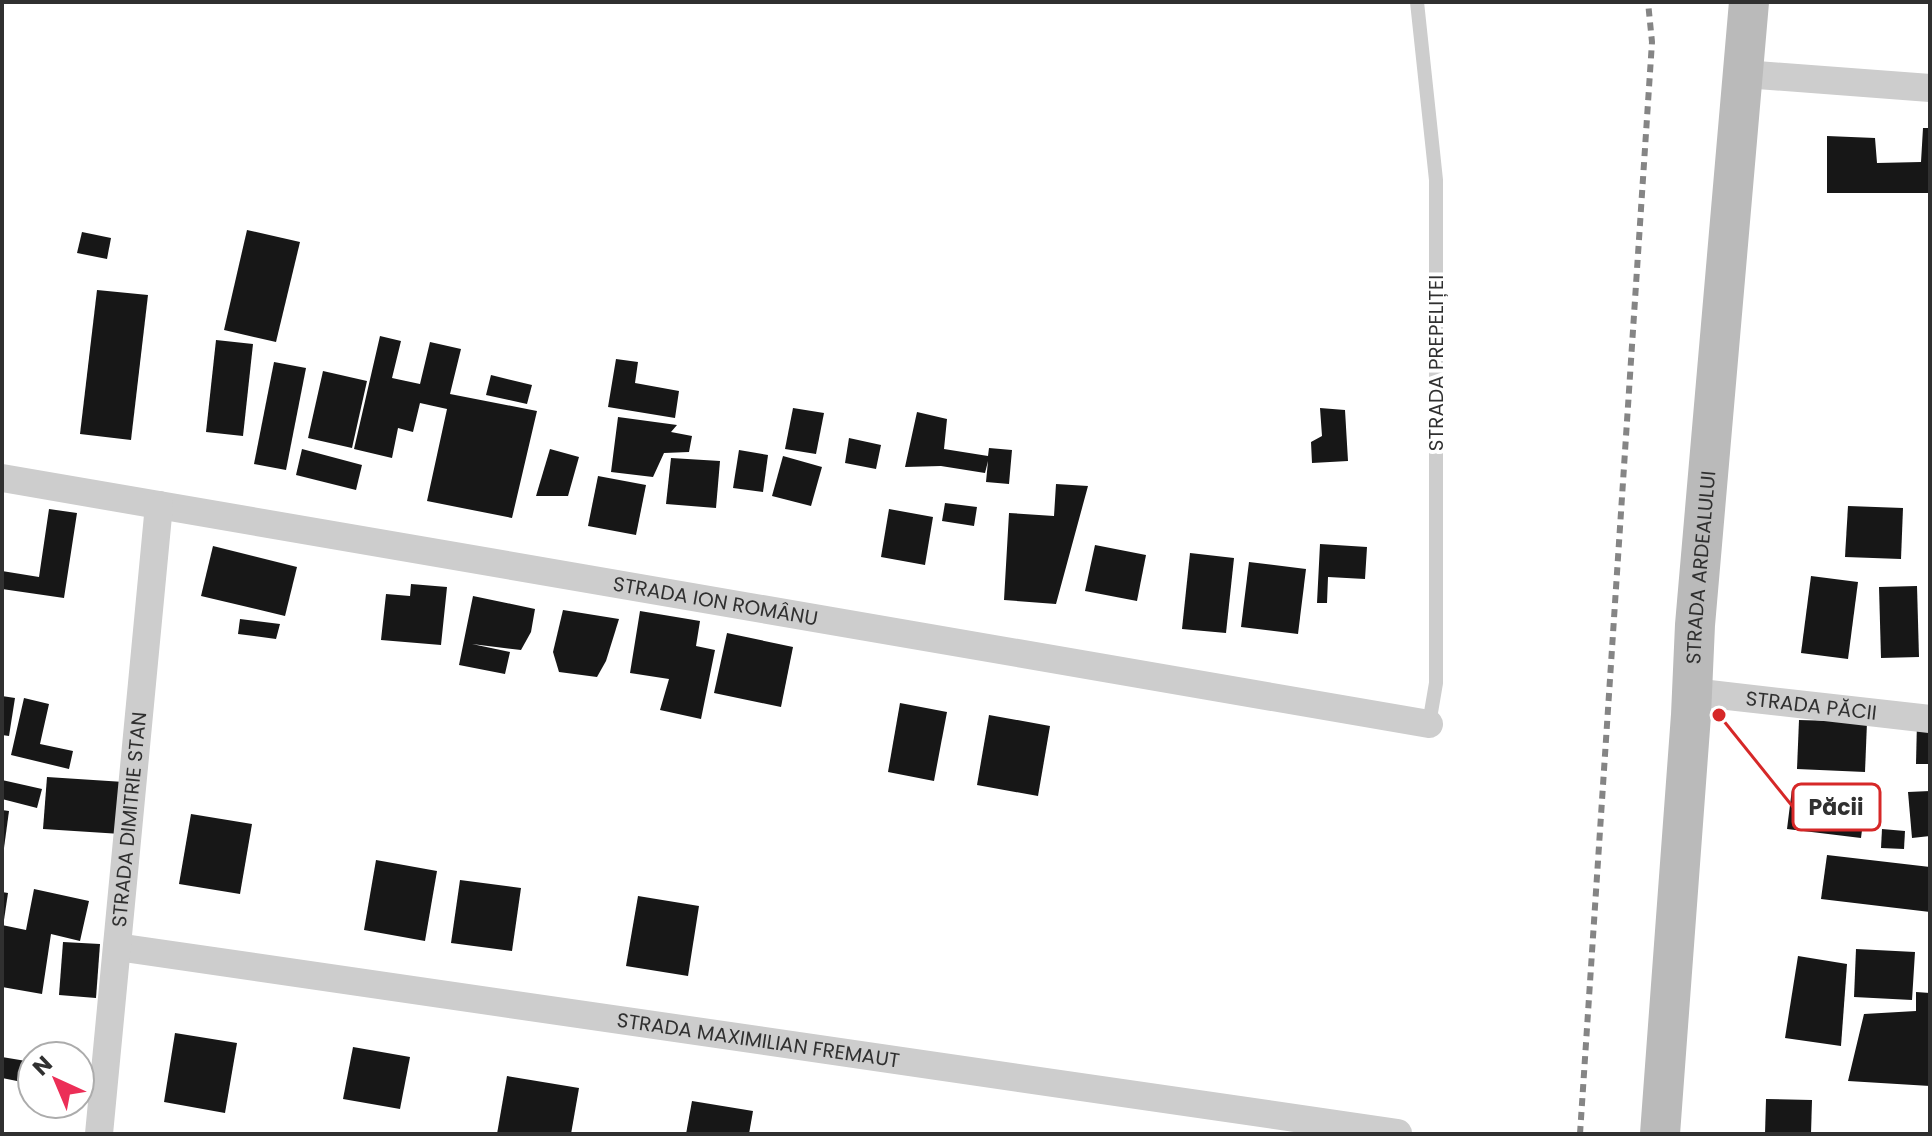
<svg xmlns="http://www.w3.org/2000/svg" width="1932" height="1136" viewBox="0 0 1932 1136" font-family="Poppins,sans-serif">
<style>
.building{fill:#171717}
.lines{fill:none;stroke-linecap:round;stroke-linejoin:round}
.lane{stroke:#cdcdcd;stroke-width:14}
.street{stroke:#cdcdcd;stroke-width:28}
.secondary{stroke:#bababa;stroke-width:40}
.rail{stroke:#858585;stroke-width:6;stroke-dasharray:8 6;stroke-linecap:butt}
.labels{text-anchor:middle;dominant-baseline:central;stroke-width:8;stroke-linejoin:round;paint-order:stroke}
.street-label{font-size:20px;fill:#303030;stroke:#fff}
.leader{fill:none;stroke:#d62828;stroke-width:3}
.callout-dot{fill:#d62828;stroke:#fff;stroke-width:3}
.callout{fill:#fff;stroke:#d62828;stroke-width:3}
.callout-label{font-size:22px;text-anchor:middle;font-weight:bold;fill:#303030}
</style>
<rect width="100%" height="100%" fill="#fff"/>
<g class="building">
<polygon points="1923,128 1930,128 1930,193 1827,193 1827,136 1875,138 1877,163 1921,162"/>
<polygon points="247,230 300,242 276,342 224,330"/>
<polygon points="82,232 111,238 107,259 77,253"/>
<polygon points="97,290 148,295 131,440 80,434"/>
<polygon points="380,336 401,341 392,378 420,384 430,342 461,349 450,394 537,411 512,518 427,501 447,409 420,403 413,432 398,428 392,458 354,449"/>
<polygon points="216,340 253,344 243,436 206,432"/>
<polygon points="616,359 638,362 635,383 679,391 675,418 608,407"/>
<polygon points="274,362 306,368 286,470 254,464"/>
<polygon points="323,371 367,381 352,448 308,438"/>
<polygon points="491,375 532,385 527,404 486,395"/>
<polygon points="793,408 824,413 816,454 785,449"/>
<polygon points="1320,408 1345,410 1348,461 1312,463 1311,442 1322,436"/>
<polygon points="917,412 947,419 944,449 988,456 989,448 1012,450 1009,484 986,482 988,461 985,473 941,466 905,467"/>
<polygon points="618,417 677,425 671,432 692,436 689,452 664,453 653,477 611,472"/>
<polygon points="849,438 881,445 876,469 845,463"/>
<polygon points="302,449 362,465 356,490 296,475"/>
<polygon points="550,449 579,457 568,496 536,496"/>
<polygon points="739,450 768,455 763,492 733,488"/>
<polygon points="783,456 822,467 811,506 772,496"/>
<polygon points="671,458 720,461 716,508 666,504"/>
<polygon points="598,476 646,485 636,535 588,526"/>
<polygon points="1056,484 1088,486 1056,604 1004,600 1009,513 1054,516"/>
<polygon points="945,503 977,507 974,526 942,521"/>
<polygon points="1848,506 1903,508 1901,559 1845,557"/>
<polygon points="49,509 77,513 64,598 2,589 2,571 39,577"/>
<polygon points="889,509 933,517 925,565 881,557"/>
<polygon points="1320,544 1367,547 1365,579 1328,577 1327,603 1317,603"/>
<polygon points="1095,545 1146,555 1137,601 1085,591"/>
<polygon points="213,546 297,567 285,616 201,596"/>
<polygon points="1190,553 1234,558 1226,633 1182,629"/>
<polygon points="1249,562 1306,569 1298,634 1241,627"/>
<polygon points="1811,576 1858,582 1848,659 1801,653"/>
<polygon points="411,584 447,587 441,645 381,640 386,594 410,596"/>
<polygon points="1917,586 1919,657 1881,658 1879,587"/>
<polygon points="473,596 535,609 531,632 521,650 472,644 510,652 505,674 459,665"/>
<polygon points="563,610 619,619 606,661 597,677 559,672 553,652"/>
<polygon points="640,611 700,621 696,646 715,650 701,719 660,710 669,679 630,673"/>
<polygon points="240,619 280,624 276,639 238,634"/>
<polygon points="727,633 793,647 781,707 714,693"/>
<polygon points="2,696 15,698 9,736 2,735"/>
<polygon points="24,698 49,704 40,744 73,751 69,769 11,755"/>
<polygon points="900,703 947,712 934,781 888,772"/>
<polygon points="989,715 1050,726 1038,796 977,785"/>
<polygon points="1799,720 1867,722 1865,772 1797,769"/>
<polygon points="1917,721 1930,723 1930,764 1916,764"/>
<polygon points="47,777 124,782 121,834 43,829"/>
<polygon points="2,780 42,789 37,808 2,799"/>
<polygon points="1792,789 1866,798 1861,838 1787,829"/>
<polygon points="1930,791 1930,836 1912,838 1908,792"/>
<polygon points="2,810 9,811 4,848 2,848"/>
<polygon points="191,814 252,824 240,894 179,884"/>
<polygon points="1882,829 1905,831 1904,849 1881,848"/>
<polygon points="1827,855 1930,867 1930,912 1821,899"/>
<polygon points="376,860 437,871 425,941 364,930"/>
<polygon points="460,880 521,888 512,951 451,943"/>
<polygon points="34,889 89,901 80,941 51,934 42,994 2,987 2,925 26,930"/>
<polygon points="2,892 8,893 4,920 2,920"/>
<polygon points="638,896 699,906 688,976 626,966"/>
<polygon points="63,942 100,944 96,998 59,995"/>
<polygon points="1856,949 1915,952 1912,1000 1854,997"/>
<polygon points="1798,956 1847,964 1841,1046 1785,1038"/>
<polygon points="1916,992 1930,993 1930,1086 1848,1081 1864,1014 1916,1011"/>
<polygon points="175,1033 237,1043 225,1113 164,1102"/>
<polygon points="353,1047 410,1057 400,1109 343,1099"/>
<polygon points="2,1057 32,1062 32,1084 2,1078"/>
<polygon points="507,1076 579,1088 571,1134 497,1134"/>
<polygon points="1766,1099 1812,1100 1811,1134 1765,1134"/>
<polygon points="692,1101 753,1111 749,1134 686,1134"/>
</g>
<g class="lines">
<polyline class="lane" points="1417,2 1436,180 1436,683 1429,724"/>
<g class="street">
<polyline points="1744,74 1930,88"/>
<path id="s1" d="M2 478 1429 724"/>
<path id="s2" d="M1692 692 1930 719"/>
<path id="s3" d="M117 947 1398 1133"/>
<path id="s4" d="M99 1134 159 505"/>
</g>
<path class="secondary" id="s5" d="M1660 1134 1691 715 1695 625 1749 2"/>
<polyline class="rail" points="1580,1134 1652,42 1648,2"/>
</g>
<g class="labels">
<g class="street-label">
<text transform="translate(1436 363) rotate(-90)">STRADA PREPELIȚEI</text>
<text stroke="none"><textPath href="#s5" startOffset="568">STRADA ARDEALULUI</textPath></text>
<text stroke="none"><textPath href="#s1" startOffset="724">STRADA ION ROMÂNU</textPath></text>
<text stroke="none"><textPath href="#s2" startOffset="120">STRADA PĂCII</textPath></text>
<text stroke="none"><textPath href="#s4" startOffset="316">STRADA DIMITRIE STAN</textPath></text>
<text stroke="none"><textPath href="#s3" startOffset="648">STRADA MAXIMILIAN FREMAUT</textPath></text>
</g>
</g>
<path class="leader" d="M1719 715L1793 807"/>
<circle class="callout-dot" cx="1719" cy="715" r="8"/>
<rect class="callout" x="1793" y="784" width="87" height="46" rx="8"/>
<g class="callout-label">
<text x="1836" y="815">Păcii</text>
</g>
<rect width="1932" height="1136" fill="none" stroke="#303030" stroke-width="8"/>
<g transform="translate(56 1080) rotate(316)"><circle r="38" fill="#ffffff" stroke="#acacac" stroke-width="2"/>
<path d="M0-6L14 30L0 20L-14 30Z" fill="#ec2e57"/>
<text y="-12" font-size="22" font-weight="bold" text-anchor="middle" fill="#303030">N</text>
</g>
</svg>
